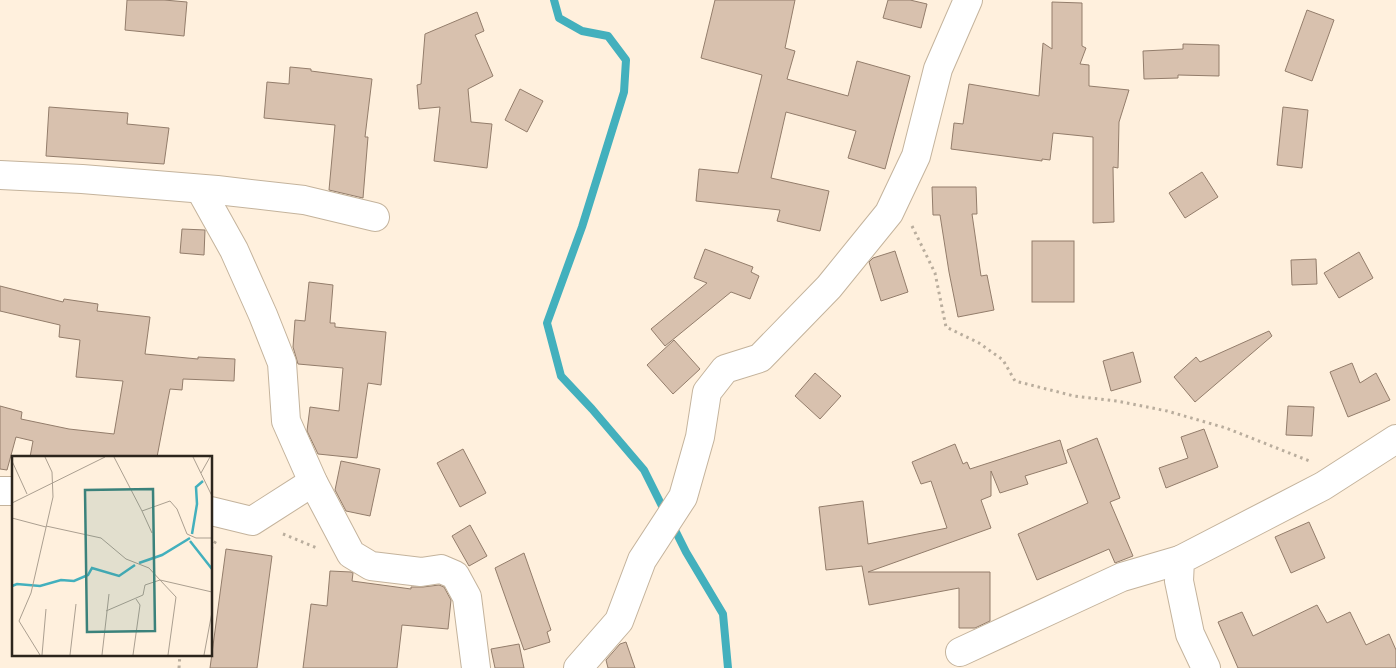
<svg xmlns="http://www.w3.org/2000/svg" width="1396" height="668" viewBox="0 0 1396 668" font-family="'Asap Condensed',sans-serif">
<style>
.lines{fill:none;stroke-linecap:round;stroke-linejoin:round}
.stream{stroke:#43b0bd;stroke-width:8}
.building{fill:#d8c1ae;stroke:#937d6b}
.minor-casing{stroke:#c4b39c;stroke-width:30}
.path{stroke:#b9ad9d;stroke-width:3;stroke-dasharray:2.5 4;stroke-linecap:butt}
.minor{stroke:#fff;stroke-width:28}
.inset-river{fill:none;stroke:#43b0bd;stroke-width:2.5}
.inset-road{fill:none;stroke:#ab9f90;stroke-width:1}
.view{fill:#3b827b;fill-opacity:0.15;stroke:#3b827b;stroke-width:2.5}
.inset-edge{fill:none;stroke:#2c251c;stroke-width:2.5}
</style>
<rect width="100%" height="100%" fill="#fff0dd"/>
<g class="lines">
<g class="stream">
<polyline points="554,0 559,18 582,31 608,36 626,60 624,92 582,227 547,323 561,376 592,409 644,470 666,514"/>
<polyline points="672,524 686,552 723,614 728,668"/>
</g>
</g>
<g class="building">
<polygon points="127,0 164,0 187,2 184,36 125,30"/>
<polygon points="715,0 795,0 785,48 795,51 787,79 848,96 857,61 910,76 885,169 848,158 856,131 786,112 771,178 829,191 820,231 777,221 780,210 696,201 699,169 738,173 762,75 701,58"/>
<polygon points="888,0 910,0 927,4 921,28 883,18"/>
<polygon points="1052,2 1082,3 1082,46 1086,48 1080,64 1089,65 1089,86 1129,90 1119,122 1118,168 1113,167 1114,222 1093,223 1093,137 1053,133 1050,160 1042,159 1042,161 951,149 954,123 963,124 969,84 1039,96 1043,43 1052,49"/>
<polygon points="1307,10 1334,20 1312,81 1285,71"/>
<polygon points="477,12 484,31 475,35 493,76 468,89 471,122 492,124 487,168 434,161 440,107 419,109 417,85 421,84 425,34"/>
<polygon points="1183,44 1219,45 1219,76 1178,75 1178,78 1144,79 1143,51 1183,49"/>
<polygon points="290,67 311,69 311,71 372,79 365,137 368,137 363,198 329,190 335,125 264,118 267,82 289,84"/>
<polygon points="520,89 543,101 527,132 505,120"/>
<polygon points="49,107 128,113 127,124 169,128 164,164 46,156"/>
<polygon points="1283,107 1308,110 1302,168 1277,165"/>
<polygon points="1202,172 1218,197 1185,218 1169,193"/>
<polygon points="932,187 976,187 977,214 972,214 981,276 987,275 994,310 958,317 949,272 940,215 933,215"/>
<polygon points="182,229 205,230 204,255 180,253"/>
<rect x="1032" y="241" width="42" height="61"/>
<polygon points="705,249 753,267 751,272 759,276 750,299 731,292 665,346 651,329 707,283 694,278"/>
<polygon points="895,251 908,292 881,301 869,262 873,258"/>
<polygon points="1359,252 1373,278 1339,298 1324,273"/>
<polygon points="1316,259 1317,284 1292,285 1291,260"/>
<polygon points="309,282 333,285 330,323 335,323 335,327 386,332 381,385 368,383 357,458 318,454 307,431 310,407 339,411 343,368 298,364 293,347 295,320 305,321"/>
<polygon points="0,286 63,302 64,299 98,304 97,311 150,317 145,354 198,359 198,357 235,359 234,381 183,379 182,390 170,389 157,457 30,457 33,441 16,437 7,470 0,469 0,406 22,412 21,419 69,429 114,434 123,381 76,377 80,340 59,337 60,325 0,311"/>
<polygon points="1269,331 1272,336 1195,402 1174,377 1196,357 1200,362"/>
<polygon points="674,340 700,369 673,394 647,365"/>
<polygon points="1133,352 1141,382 1111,391 1103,361"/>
<polygon points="1352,363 1360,383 1376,373 1390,400 1348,417 1330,372"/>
<polygon points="815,373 841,396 820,419 795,396"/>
<polygon points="1288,406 1314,407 1312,436 1286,435"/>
<polygon points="1204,429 1218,467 1166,488 1159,468 1188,458 1181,437"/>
<polygon points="1097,438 1120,498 1110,502 1133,556 1115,563 1109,549 1037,580 1018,534 1088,503 1067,450"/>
<polygon points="1060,440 1067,463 1025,476 1028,484 1000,493 991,471 991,496 981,500 991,528 868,572 990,572 990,621 975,628 959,628 959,588 869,605 862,566 826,570 819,507 863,501 868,544 947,528 931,481 921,484 912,462 955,444 963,464 967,462 970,469"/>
<polygon points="463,449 486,493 460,507 437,463"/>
<polygon points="341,461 380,469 370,516 346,511 335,490"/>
<polygon points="1309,522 1325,558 1291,573 1275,537"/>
<polygon points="470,525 487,556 469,566 452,536"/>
<polygon points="226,549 272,556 257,668 210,668"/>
<polygon points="524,553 551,630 547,632 550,642 524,650 495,568"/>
<polygon points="330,571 351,572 353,573 352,581 411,589 411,587 423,587 439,585 444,587 451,600 448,629 402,625 397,668 303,668 311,604 327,606"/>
<polygon points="1317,605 1327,623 1350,612 1366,645 1389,634 1396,650 1396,668 1238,668 1218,622 1242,612 1253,636"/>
<polygon points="626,642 635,668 608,668 606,660 620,644"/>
<polygon points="519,644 524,668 495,668 491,649"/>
</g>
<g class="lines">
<g class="minor-casing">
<g id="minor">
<polyline points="0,175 82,179 217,190 304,200 375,217"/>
<polyline points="200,189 234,250 263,315 282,363 286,421 313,482 351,554 371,566 421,572 441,569 455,575 467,597 476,668"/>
<polyline points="0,491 14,491"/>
<polyline points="211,511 252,521 313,482"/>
<polyline points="960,652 1122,577 1180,560"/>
<polyline points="578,668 619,621 642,560 683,497 700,437 707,392 725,369 760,358 829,287 889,213 916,156 938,69 968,0"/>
<polyline points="1206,668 1190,634 1179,581 1180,560 1323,486 1396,439"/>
</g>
</g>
<g class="path">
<polyline points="912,226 935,273 946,327 979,343 1003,360 1015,381 1074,396 1117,401 1167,411 1226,428 1312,462"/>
<polyline points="283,534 317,548"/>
<polyline points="211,549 217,539"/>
<polyline points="179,668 180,654"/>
</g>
<use href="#minor" class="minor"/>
</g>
<g transform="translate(12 456)">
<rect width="200" height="200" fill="#fff0dd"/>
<path class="inset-river" d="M180 78 185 48 184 31 191 25M178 85 200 113M127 107 150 99 178 82M0 130 5 128 28 130 49 124 62 125 76 119 80 112 107 120 123 109"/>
<path class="inset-road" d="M102 1 130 55 158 45 165 53 175 78 184 82H200M181 1 200 40M0 5 15 38M189 17 198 1M0 47 93 1M130 55 140 77M0 62 34 71M34 70 89 82 114 103 137 112 148 124 200 136M94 155 131 139 133 129 148 124 164 141 156 199M28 199 7 165 19 137 41 41 40 16 33 1M30 199 34 153M58 199 64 148M90 199 97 138M121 199 128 149 124 143M192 199 200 156"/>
<path class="view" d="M141 33 143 175 75 176 73 34Z"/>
<rect width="200" height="200" class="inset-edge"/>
</g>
</svg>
